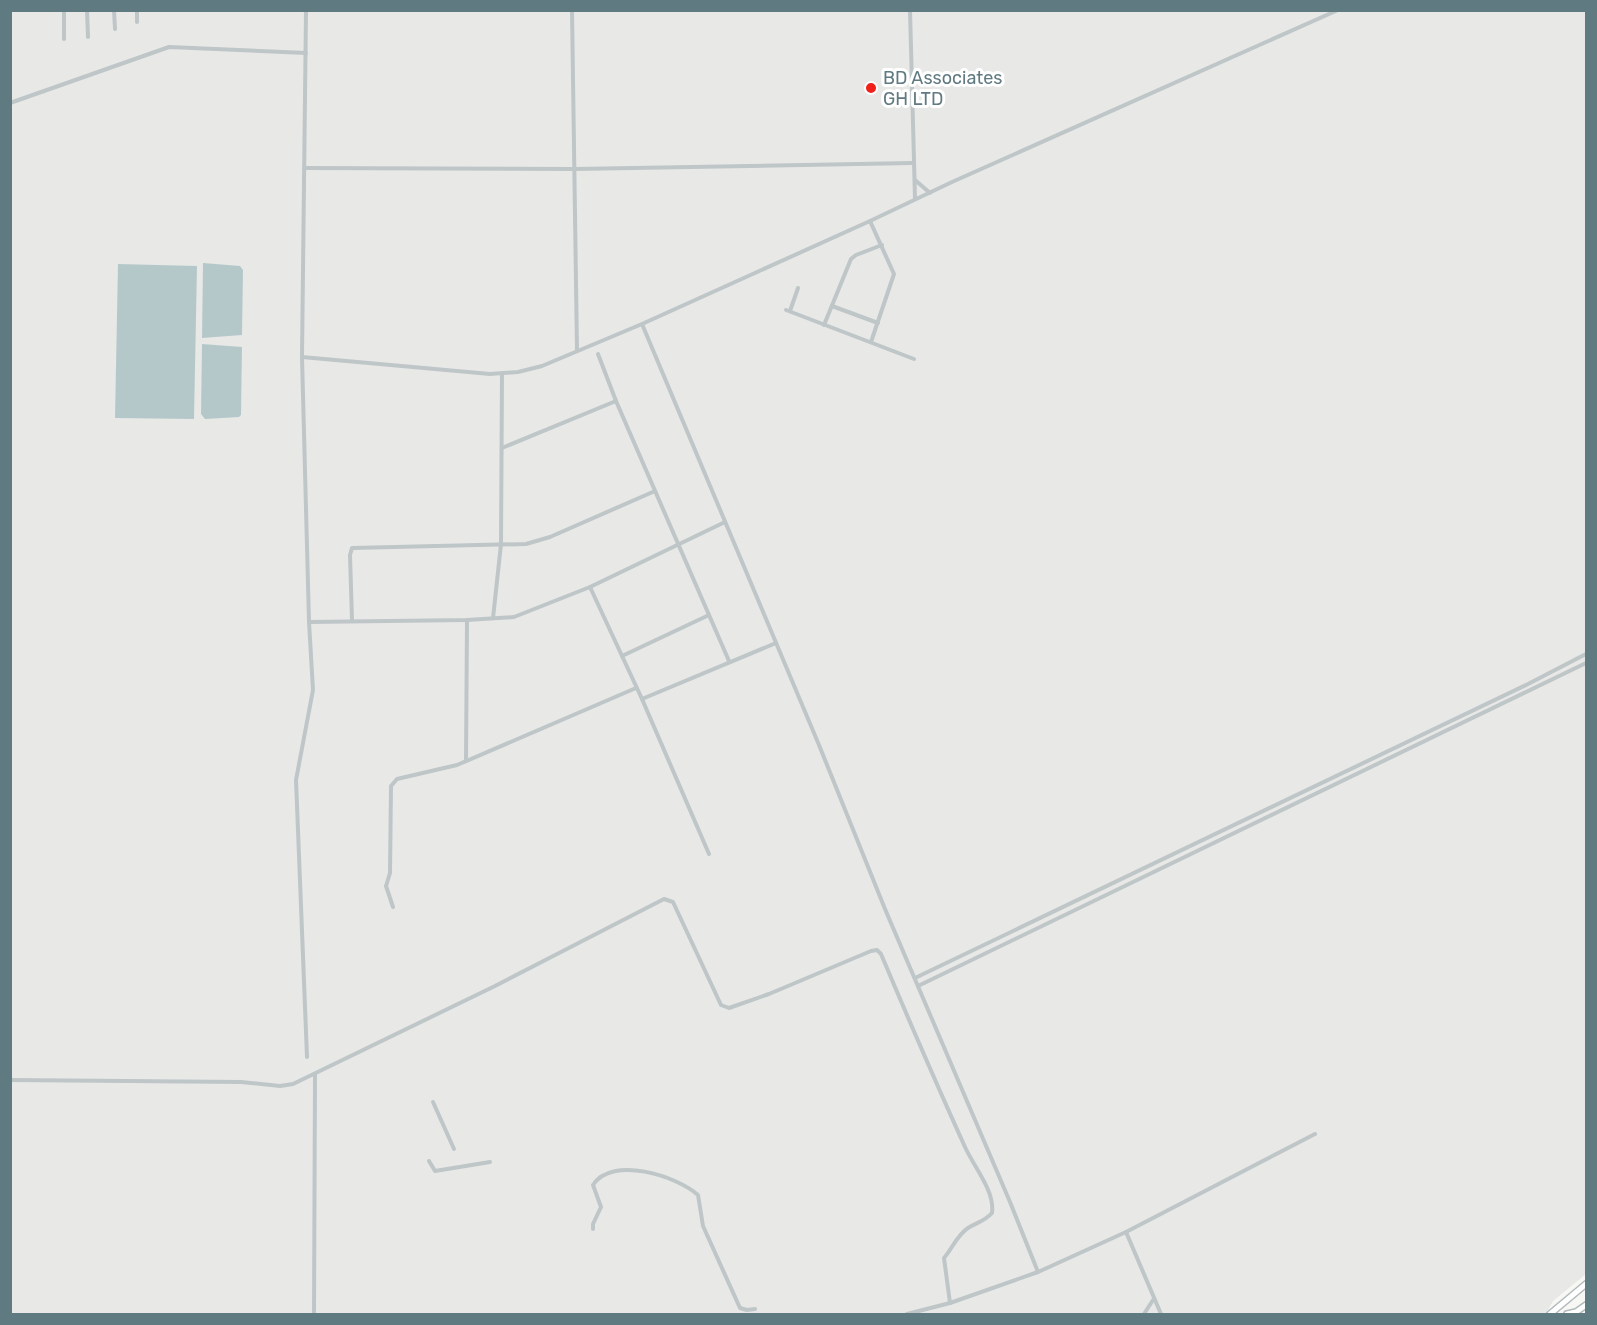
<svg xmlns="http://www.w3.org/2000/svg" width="1597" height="1325" viewBox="0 0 1597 1325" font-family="Rubik,sans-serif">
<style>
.built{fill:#e8e8e7}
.water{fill:#b5c8c9}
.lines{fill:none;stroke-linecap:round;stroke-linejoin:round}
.secondary-casing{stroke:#b1babd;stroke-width:8}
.street{stroke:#bfc6c8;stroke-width:4}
.secondary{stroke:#fff;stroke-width:5}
.poi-dot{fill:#f0201a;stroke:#fff;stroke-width:2}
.labels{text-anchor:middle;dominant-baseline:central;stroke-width:6;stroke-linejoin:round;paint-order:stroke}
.poi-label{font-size:18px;fill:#607a81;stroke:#fff;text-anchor:start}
</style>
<rect width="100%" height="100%" fill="#f7f7f4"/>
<polygon class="built" points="10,11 1586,11 1586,1274 1553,1301 1546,1314 11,1314"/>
<g class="water">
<polygon points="203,263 240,266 243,270 242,335 202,338"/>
<polygon points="118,264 197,266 194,419 115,418"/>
<polygon points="202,344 242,347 241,415 239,417 205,419 201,414"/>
</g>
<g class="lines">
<g class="secondary-casing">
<g id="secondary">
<polyline points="1550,1314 1586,1284"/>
<polyline points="1567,1314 1576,1312 1586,1305"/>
</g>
</g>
<g class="street">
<polyline points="64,10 64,39"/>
<polyline points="87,10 88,37"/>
<polyline points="114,10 115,29"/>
<polyline points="306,10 302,357 490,374 518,372 542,366 642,324 870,221 952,182 1338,10"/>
<polyline points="572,10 577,351"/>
<polyline points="910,10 915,199"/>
<polyline points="137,22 137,10"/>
<polyline points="10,103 169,47 306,53"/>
<polyline points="304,168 575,169 913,163"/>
<polyline points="915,180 930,193"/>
<polyline points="870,221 894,274 871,342"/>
<polyline points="832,306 878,323"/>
<polyline points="786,310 914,359"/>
<polyline points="790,311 798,288"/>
<polyline points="642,324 819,745 885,909 1010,1202 1038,1272"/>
<polyline points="824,325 851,259 856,255 882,245"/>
<polyline points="598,354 616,401 729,661"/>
<polyline points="302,357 309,622 313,690 296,780 307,1057"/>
<polyline points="502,448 616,401"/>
<polyline points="590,587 642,699 709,854"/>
<polyline points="493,618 501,544 502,374"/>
<polyline points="352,620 350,555 352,548 526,544 550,537 655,491"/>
<polyline points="309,622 467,620 514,617 590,587 725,522"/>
<polyline points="622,656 709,615"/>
<polyline points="642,699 776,643"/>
<polyline points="466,761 467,620"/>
<polyline points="393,907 386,886 390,873 391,786 397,779 457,765 636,688"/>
<polyline points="915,978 1528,684 1586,654"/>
<polyline points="918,986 1586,663"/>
<path d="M10 1080 241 1082 280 1086 293 1084 495 986 664 899 673 902 721 1005 729 1008 769 994 871 951 877 950 881 954C908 1018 936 1083 965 1147 974 1167 995 1191 992 1213 985 1221 976 1223 968 1228 957 1235 952 1249 944 1258L950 1303"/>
<polyline points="433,1102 454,1149"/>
<polyline points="429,1161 435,1171 490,1162"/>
<path d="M593 1229V1224L601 1207 593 1185C612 1155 677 1176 698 1195L703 1226 740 1308 747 1310 755 1309"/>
<polyline points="1126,1232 1161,1314"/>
<polyline points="314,1314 315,1075"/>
<polyline points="907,1314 950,1303 1038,1272 1126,1232 1315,1134"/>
<polyline points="1144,1314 1153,1300"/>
</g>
<use href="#secondary" class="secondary"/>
</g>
<circle class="poi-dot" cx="871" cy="88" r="6"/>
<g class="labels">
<g class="poi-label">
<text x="883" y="78">BD Associates<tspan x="883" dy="21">GH LTD</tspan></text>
</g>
</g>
<rect width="1597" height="1325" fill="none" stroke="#607a81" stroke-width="24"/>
</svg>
